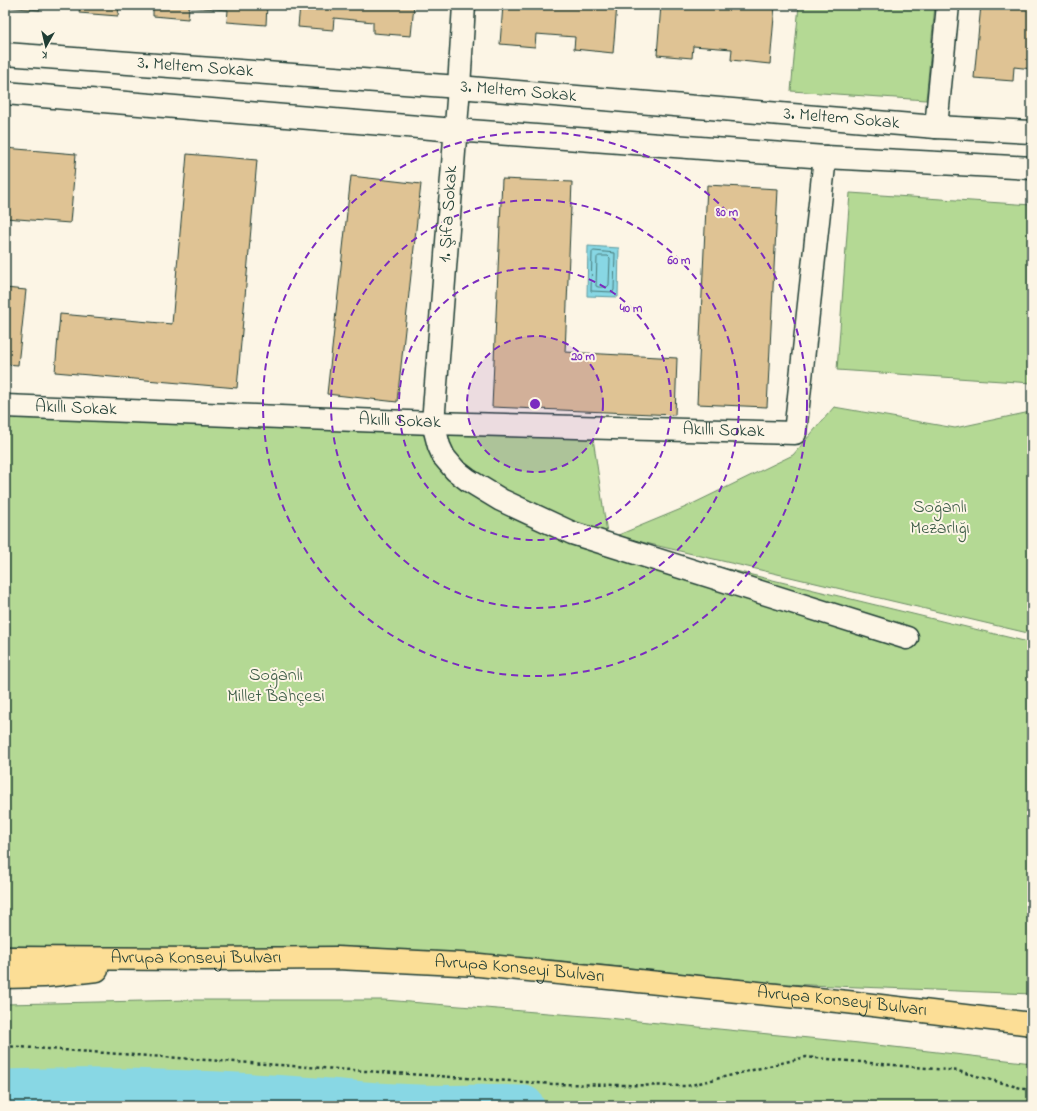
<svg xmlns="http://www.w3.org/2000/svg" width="1037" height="1111" viewBox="0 0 1037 1111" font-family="'Indie Flower',sans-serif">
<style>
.green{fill:#b4d994;stroke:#6a8b64}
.water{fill:#88d7e4;stroke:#5e999e}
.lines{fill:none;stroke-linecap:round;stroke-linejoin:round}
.shore{stroke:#497b7a;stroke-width:1}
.river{stroke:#88d7e4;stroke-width:41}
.building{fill:#dfc394;stroke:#1f3d34}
.minor-casing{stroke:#1f3d34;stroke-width:25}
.major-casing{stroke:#1f3d34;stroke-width:25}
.path{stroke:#1f3d34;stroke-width:2.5;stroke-dasharray:3 3;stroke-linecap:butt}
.minor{stroke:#fcf5e5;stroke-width:22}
.major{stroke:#fcde96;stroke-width:22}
.ring{fill:none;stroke:#7b2cbf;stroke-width:2;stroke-dasharray:7 5}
.labels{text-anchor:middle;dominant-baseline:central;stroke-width:4;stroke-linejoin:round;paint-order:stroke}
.street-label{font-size:18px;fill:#1f3d34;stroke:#fcf5e5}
.park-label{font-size:18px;fill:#3d5c47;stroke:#fcf5e5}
.centre{fill:#7b2cbf;stroke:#fcf5e5;stroke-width:2}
.ring-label{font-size:12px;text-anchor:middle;font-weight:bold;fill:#7b2cbf;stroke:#fcf5e5;stroke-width:4;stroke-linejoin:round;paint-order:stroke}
</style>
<rect width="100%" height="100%" fill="#fcf5e5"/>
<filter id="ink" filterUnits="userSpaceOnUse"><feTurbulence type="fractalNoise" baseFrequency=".025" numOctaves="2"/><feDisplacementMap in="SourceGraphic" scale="8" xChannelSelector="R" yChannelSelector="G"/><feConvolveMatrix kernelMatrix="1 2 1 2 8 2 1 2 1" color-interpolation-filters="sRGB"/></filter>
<g filter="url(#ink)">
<g class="green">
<polygon points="799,5 935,5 926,100 791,91"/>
<polygon points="850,193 1032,205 1032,383 837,370"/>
<polygon points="5,407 593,438 608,540 1032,643 1032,994 785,984 553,960 360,947 291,950 5,946"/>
<polygon points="834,407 955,428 1030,412 1032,409 1032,634 616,536 686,507 793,455"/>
<polygon points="190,1000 384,1000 598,1017 859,1043 1032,1063 1032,1106 5,1106 5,1004"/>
</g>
<polygon class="water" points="588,246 619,248 618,297 587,296"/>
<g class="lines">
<g class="shore">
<polygon points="594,251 615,253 614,290 613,292 591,291 592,253"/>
<polygon points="599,256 608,256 610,258 609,285 607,287 598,287 596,286 597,258"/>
</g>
<path class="river" d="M5 1090C103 1087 203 1090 301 1097 332 1099 363 1102 395 1104 438 1107 481 1104 524 1106"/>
</g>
<g class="building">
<polygon points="5,5 40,5 40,10 5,7"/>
<polygon points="80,5 119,5 118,16 79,13"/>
<polygon points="153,5 267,5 266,25 227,22 228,10 189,7 188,19 153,16"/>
<polygon points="300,5 414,5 411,36 373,33 373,22 334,18 333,30 298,27"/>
<polygon points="503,5 617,5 613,53 574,49 575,37 536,34 535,47 500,44"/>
<polygon points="661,5 775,5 770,64 731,60 732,49 693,46 692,58 657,55"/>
<polygon points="981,5 1032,5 1032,69 1014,67 1013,81 974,78"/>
<polygon points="5,148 76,154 70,223 5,218"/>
<polygon points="187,154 257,160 237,388 55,372 60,314 172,324"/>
<polygon points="351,176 421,184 397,402 327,394"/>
<polygon points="502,179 572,182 565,352 677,358 675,415 492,407"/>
<polygon points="707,185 778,189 767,407 697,404"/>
<polygon points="5,288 26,290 18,365 5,364"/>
</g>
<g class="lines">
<g class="minor-casing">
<g id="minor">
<polyline points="464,5 459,87 433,423 439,446 444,457 455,470 468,480 501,500 572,533 907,638"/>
<path id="s1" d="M5 54 459 87 936 127 1032 132"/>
<polyline points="5,93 455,130 825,157 1032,168"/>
<polyline points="936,127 948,5"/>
<path id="s2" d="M5 406 433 423 795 433 825 157"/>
</g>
</g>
<g class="major-casing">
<g id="major">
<path id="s3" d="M5 958 206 959 337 958 479 965 847 1002 1032 1024"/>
<polyline points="5,977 44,976 97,970"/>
</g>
</g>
<polyline class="path" points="5,1046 553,1084 687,1086 806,1057 958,1071 1032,1091"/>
<use href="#minor" class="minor"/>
<use href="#major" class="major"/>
</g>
</g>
<circle cx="535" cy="404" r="68" fill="#7b2cbf" fill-opacity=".12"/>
<g class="ring">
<circle cx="535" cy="404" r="68"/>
<circle cx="535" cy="404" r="136"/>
<circle cx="535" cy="404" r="204"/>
<circle cx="535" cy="404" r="272"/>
</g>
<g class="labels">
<g class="street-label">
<text stroke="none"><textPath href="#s1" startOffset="191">3. Meltem Sokak</textPath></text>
<text stroke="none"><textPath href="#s1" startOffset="515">3. Meltem Sokak</textPath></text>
<text stroke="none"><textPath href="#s1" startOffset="839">3. Meltem Sokak</textPath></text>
<text transform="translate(449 214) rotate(-86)">1. Şifa Sokak</text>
<text stroke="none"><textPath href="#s2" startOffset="71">Akıllı Sokak</textPath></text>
<text stroke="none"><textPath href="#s2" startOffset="395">Akıllı Sokak</textPath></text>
<text stroke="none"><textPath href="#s2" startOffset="719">Akıllı Sokak</textPath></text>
<text stroke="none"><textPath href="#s3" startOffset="191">Avrupa Konseyi Bulvarı</textPath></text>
<text stroke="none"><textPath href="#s3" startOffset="515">Avrupa Konseyi Bulvarı</textPath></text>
<text stroke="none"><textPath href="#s3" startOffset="839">Avrupa Konseyi Bulvarı</textPath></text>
</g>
<g class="park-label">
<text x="940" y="508">Soğanlı<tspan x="940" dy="21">Mezarlığı</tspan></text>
<text x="276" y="676">Soğanlı<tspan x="276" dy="21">Millet Bahçesi</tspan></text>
</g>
</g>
<circle cx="535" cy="404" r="6" class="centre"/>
<g class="ring-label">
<text x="727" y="216">80 m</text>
<text x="679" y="264">60 m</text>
<text x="631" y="312">40 m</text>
<text x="583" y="360">20 m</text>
</g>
<rect width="1037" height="1111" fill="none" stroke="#fcf5e5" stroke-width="20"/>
<rect x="10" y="10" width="1017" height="1091" fill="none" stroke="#1f3d34" stroke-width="1.5" filter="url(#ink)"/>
<g transform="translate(46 46) rotate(188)" stroke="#fcf5e5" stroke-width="3" paint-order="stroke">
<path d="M0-3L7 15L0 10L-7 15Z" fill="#1f3d34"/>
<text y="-6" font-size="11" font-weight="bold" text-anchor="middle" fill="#1f3d34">K</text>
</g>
</svg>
